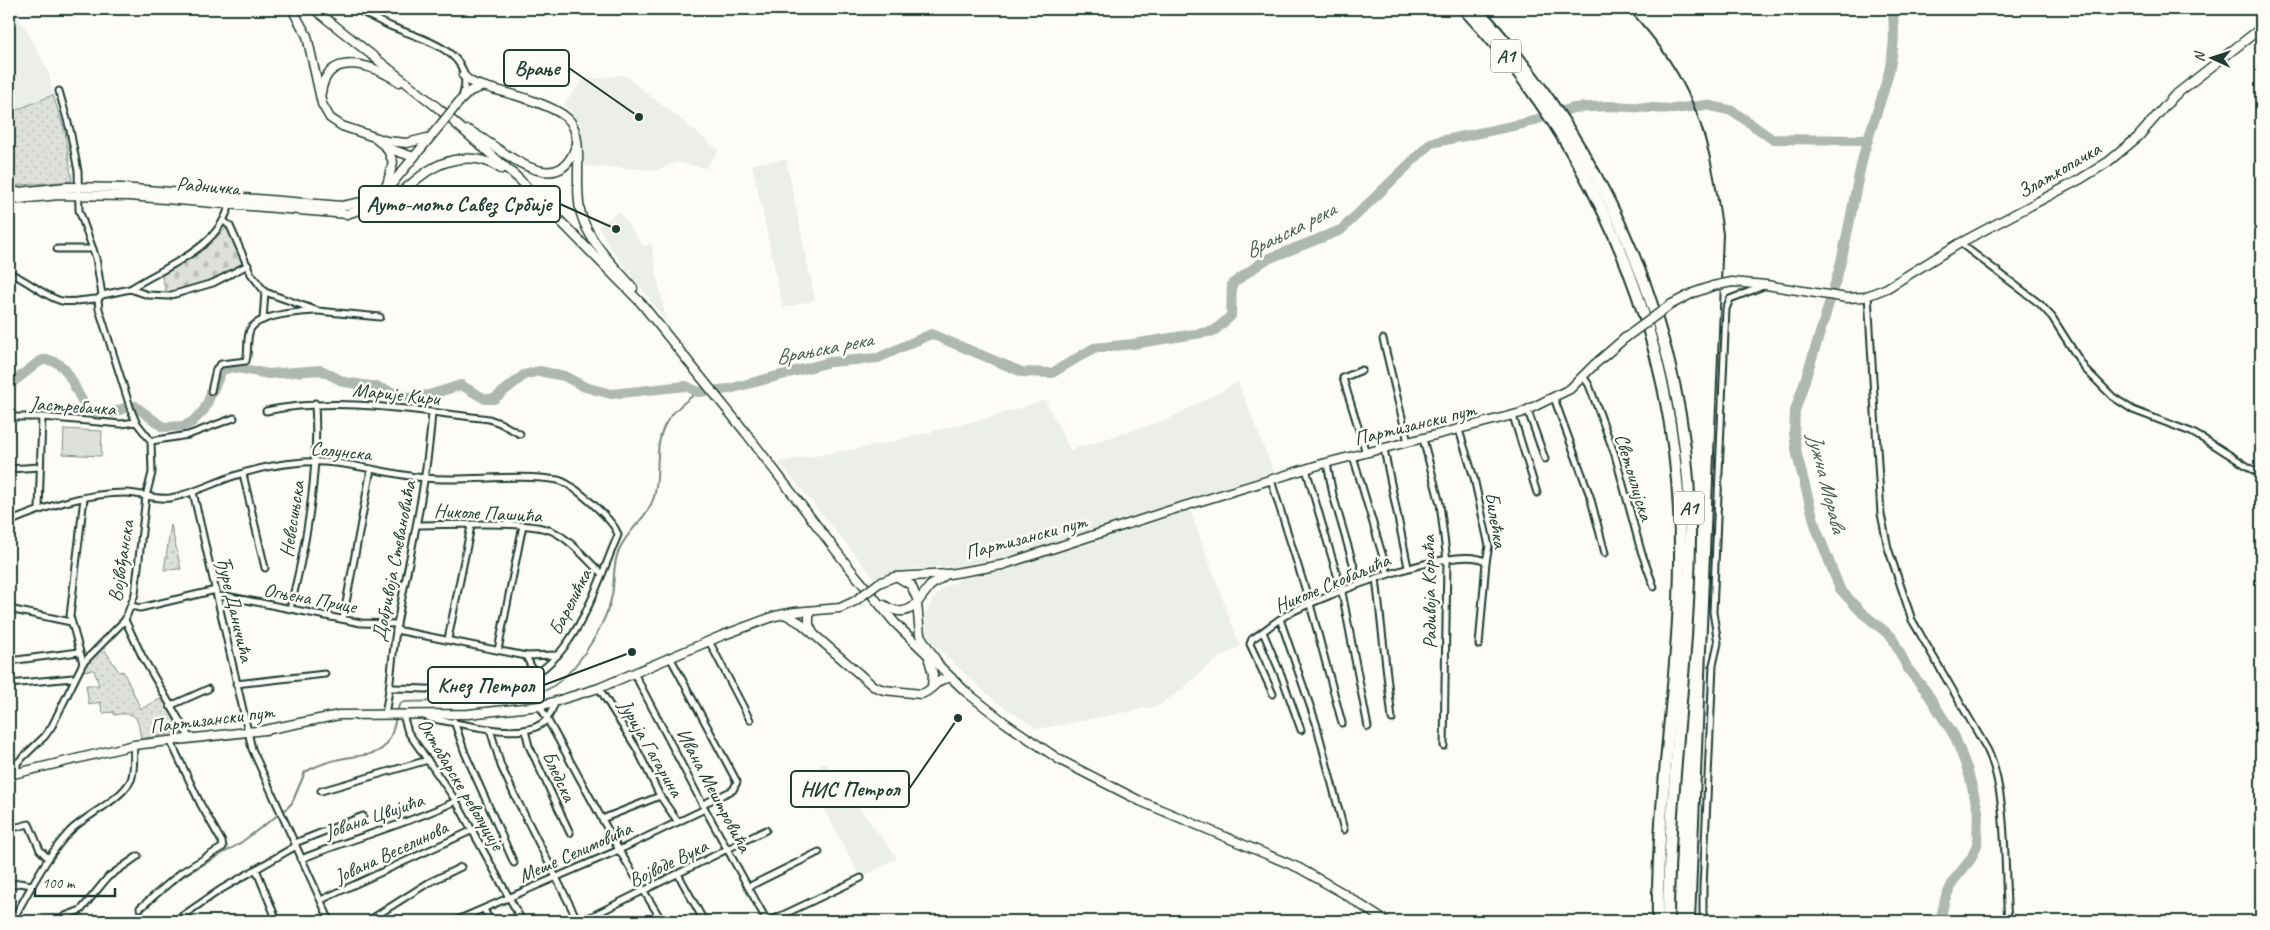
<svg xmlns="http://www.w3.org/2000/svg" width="2270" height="930" viewBox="0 0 2270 930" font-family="Caveat,sans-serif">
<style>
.built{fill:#eceee9}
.grass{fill:url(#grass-dots);stroke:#7e8e88}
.cemetery{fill:url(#cemetery-stones);stroke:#7e8e88}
.park{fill:#dde0db;stroke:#7e8e88}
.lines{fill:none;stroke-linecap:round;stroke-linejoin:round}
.stream{stroke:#75877f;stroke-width:2}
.river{stroke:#aeb8b1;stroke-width:10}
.minor-casing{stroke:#1f3d34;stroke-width:9}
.secondary-casing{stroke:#1f3d34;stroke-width:11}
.motorway-casing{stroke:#1f3d34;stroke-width:14}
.minor{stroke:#fdfcf7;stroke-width:5}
.secondary{stroke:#fdfcf7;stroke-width:8}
.motorway{stroke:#fdfcf7;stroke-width:10}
.rail{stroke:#1f3d34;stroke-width:2}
.secondary-bridge-casing{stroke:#1f3d34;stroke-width:11;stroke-linecap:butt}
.secondary-bridge{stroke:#fdfcf7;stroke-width:8}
.labels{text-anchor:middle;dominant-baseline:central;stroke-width:5;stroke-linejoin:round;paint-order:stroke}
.shield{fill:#fdfcf7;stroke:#62766e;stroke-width:1}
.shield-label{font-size:19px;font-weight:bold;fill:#1f3d34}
.street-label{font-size:20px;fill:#1f3d34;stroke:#fdfcf7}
.water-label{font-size:21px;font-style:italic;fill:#435c53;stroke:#fdfcf7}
.leader{fill:none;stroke:#1f3d34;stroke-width:2}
.callout-dot{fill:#1f3d34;stroke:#fdfcf7;stroke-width:2}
.callout{fill:#fdfcf7;stroke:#1f3d34;stroke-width:2}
.callout-label{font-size:21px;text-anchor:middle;font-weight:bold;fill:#1f3d34}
</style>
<defs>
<pattern id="grass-dots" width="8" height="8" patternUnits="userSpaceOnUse" patternTransform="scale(1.25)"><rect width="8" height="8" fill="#dde0db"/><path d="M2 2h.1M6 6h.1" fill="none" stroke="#bdc1bd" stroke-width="1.8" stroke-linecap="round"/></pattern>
<pattern id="cemetery-stones" width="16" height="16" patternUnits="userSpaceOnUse" patternTransform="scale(1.25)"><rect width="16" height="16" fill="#dde0db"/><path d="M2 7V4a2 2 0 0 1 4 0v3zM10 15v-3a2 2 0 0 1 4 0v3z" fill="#bdc1bd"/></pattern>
</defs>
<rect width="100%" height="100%" fill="#fdfcf7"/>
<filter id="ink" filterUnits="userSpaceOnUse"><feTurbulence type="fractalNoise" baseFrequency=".02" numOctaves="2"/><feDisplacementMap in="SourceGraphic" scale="10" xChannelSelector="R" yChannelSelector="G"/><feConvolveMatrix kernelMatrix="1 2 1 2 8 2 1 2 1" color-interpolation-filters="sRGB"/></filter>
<g filter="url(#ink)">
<g class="built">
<polygon points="9,9 14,9 32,40 49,74 53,95 9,113"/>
<polygon points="624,75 719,150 706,168 676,162 658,170 585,166 581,125 564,104 583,80"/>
<polygon points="786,159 815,300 783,308 752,164"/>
<polygon points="619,212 643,246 651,244 666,321 609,246 598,226"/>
<polygon points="1238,382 1276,478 1188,505 1240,646 1213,662 1178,692 1158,706 1038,729 996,702 935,646 927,634 926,614 932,600 944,587 960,580 960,566 911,569 890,573 875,579 779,462 879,445 995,416 1045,400 1070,450 1167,420"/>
<polygon points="826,763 897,858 861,878 805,773"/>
</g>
<g class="grass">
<polygon points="53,95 65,132 72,181 9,186 9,113"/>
<polygon points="171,525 181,569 164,570"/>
<path d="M103 647 119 672 123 671 141 709 162 698 180 728 179 732 141 739C137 717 138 711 114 715V712L103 713 100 702 89 705 86 685H99L94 670 80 671Z"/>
</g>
<polygon class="cemetery" points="225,229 229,229 243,263 210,282 167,294 161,274 202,250"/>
<polygon class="park" points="64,429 102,431 101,456 63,454"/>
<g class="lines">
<g class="stream">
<path d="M397 713 399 705 403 702 485 700 539 693C571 683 606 627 612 595 615 580 612 566 619 550 627 530 647 519 654 497 658 483 657 470 658 455 658 424 674 409 698 392"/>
<path d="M133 921 166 889 182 877 239 844 286 809 292 803 305 772C316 766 332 760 345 758 378 753 389 755 396 717"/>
</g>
<g class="river">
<path d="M1892 9C1901 60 1877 105 1864 153 1854 193 1849 233 1838 273 1825 319 1810 365 1795 411L1794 433 1797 455 1816 528 1840 589 1861 612 1892 637 1908 669 1926 691 1955 737 1968 771 1978 811 1977 845 1971 859 1954 880 1945 899 1940 921"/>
<path d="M9 384C20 379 37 361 43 360 76 357 73 409 98 414 110 417 123 406 135 406L163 427 184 426 192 422 204 410 222 370 233 367 268 374 321 370 344 382 377 387 410 398 429 395 461 385 485 399H494L524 375 539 371 564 376 585 387 611 394 686 386 698 392 729 389 830 362 878 358 931 334 1022 372 1052 373 1094 348 1133 344 1214 331 1231 316 1232 284 1265 260 1341 230 1431 143 1522 124 1573 108 1608 106 1674 109 1706 105 1733 111 1772 139 1868 140"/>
</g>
<g class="minor-casing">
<g id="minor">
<path d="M357 9C370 16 382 23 395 28 425 40 478 53 462 97"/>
<polyline points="224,221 230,226 251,274 265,292 318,311 380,317"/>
<polyline points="1960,243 2040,304 2052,317 2085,369 2113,397 2133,410 2191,432 2214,445 2261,475"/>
<polyline points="57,249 93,249"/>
<path d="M9 273C27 279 46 298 62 301 73 303 87 299 98 299"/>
<path d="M130 289C167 265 218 250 230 203"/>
<polyline points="102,295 130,289 148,295 168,296 213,283 248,265"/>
<path d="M1868 295 1881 514 1888 548 1912 620 1987 749C2008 790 2004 873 2008 921"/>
<polyline points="263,320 265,292"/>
<polyline points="1383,339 1408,442"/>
<polyline points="1362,370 1343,378 1366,453"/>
<polyline points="1583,376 1589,385 1615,455 1641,551 1654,587"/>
<path d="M211 391 216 369 221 364 246 361C249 351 246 340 250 330 258 314 300 312 316 311"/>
<polyline points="1554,398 1590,496 1605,553"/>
<path d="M266 411C340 396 415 411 489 419L500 423 520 434"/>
<polyline points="1528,411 1545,459"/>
<polyline points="1513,416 1537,493"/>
<polyline points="9,417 42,417 121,424 136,422"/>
<polyline points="1459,430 1474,478 1489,546 1486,562 1479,645"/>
<polyline points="1423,439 1440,504 1447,561 1444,746"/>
<polyline points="151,441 188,435 234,418"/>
<polyline points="1384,449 1408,567"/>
<polyline points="1353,456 1388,574"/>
<polyline points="1327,463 1333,495 1359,584"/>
<polyline points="9,469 40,467"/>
<polyline points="1306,469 1342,592 1368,727"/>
<polyline points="243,474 265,568"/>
<polyline points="1271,480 1310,604 1342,723"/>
<polyline points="193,492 252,749 330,921"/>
<polyline points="39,510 42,417"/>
<path d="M9 522C45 507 85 493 126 493 141 493 154 500 170 498 192 494 211 484 231 477 251 470 273 465 294 463 338 457 381 474 425 478 469 482 514 473 558 480 572 483 615 521 618 535 593 593 571 679 497 688 462 692 425 688 390 688"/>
<path d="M417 525C448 525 527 520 552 531 570 539 587 560 602 574"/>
<polyline points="1376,578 1392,719"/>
<polyline points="217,597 226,596 361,623 397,624"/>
<polyline points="131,606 140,608 216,590"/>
<polyline points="9,609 71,622"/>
<path d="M290 609C307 541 319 474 315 403"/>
<polyline points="343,619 371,469"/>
<polyline points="1280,619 1316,723 1344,830"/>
<polyline points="125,620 142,656 189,737"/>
<polyline points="396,630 526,656 558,655"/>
<polyline points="1263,632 1282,677 1301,730"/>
<polyline points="448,639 471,526"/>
<polyline points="709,641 750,720"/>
<polyline points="498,650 523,525"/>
<polyline points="526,656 532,668 530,677"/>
<polyline points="670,657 737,782 733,790 703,804"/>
<polyline points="9,661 79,652"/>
<polyline points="83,663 70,616 84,498"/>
<polyline points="634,673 705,809 767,921"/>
<polyline points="9,684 73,678"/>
<polyline points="236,684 325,674"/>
<polyline points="599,688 637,749 660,796 678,822"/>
<path d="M1273 694 1250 644 1252 639C1265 631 1276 620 1290 613 1319 598 1460 541 1486 562"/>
<polyline points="170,706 208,689"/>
<polyline points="540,706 619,850 662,921"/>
<path d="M385 714C391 685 392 654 397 624 410 554 427 484 432 413"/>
<polyline points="403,715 408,732 456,801 522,921"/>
<path d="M424 716 432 719C460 722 521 742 544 722 550 717 552 708 556 702"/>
<polyline points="454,721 465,753 514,863"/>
<polyline points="490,729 501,766 514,794 578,921"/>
<polyline points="525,730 529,746 570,833"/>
<polyline points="17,772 17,763 45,736 52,726 83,663 125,620 135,594 146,496 152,473 151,441 136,422 131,410 99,309 98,299 102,295 96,258 79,210 78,171 70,130 59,91"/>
<polyline points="321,791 428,760"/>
<polyline points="602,819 660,796"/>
<polyline points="9,829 29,824 40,850 48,858"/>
<polyline points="295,843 363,816"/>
<path d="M301 859C352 838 406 825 456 801"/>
<polyline points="256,869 277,921"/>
<polyline points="678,874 704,921"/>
<polyline points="9,886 19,883 32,885"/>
<polyline points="748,887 819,852"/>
<polyline points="321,900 473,830"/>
<polyline points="140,908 182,872 223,847 222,842 201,805 170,740"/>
<polyline points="484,909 490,921"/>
<path d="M12 921C30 890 45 858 70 831 86 815 121 800 131 780 135 770 133 756 134 745"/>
<polyline points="60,921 65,916 81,910 108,877 138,856"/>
<polyline points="175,921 220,890 296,846"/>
<polyline points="368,921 428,883 461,867"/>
<polyline points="455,921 619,850 705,809"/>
<polyline points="582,921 766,830"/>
<polyline points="770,921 861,878"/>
<polyline points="1703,921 1703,888 1713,665 1718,643 1713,612 1726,309 1730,299 1766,285"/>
</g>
</g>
<g class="secondary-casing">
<g id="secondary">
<polyline points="292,9 307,36 322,104 330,118 342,126 386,141 407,143 427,138"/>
<polyline points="314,9 438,108 519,179 641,303 746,433 847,565 895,623 965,691 1004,722 1060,760 1140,801 1299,868 1343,893 1385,921"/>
<path d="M463 75C471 85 481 85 493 89 512 94 558 106 570 121 585 140 573 187 581 214 590 244 614 265 633 288"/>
<path d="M321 93C327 47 375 66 399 82"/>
<polyline points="459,102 470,91 481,87"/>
<path d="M468 130C496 143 557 206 576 146"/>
<polyline points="377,140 387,148 414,157"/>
<polyline points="387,185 393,162 387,148"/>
<polyline points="9,193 67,187 122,188 342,206 362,202 389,184"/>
<polyline points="9,200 59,195 129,196 347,214 368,207 381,197 442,123"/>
<path d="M366 212C403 203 416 165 460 159 476 157 488 160 501 169"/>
<polyline points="1732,282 1766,285 1847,298 1864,297 1887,288 1960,243 2079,180 2108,162 2138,137 2174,96 2261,28"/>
<polyline points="1670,305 1693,293 1713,286"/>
<polyline points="898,577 911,585 918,601"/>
<polyline points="879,583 894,577 949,574 1002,565 1168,511 1322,464 1521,413 1570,389 1595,364 1625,338"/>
<path d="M884 605C896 613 907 614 917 603"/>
<polyline points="809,611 809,625 813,633"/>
<path d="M785 614 802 624 873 686 884 690 921 694C934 691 936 677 951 678"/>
<polyline points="929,660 933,674 932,687"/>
<polyline points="937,662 920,635 917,603 930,586 947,574"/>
<polyline points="9,775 134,745 265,730 339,715 468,714 540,706 599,688 721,636 775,616 795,612 840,608 855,601"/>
</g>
</g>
<g class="motorway-casing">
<g id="motorway">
<path d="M1464 9C1605 159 1683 355 1680 562 1679 682 1656 801 1658 921"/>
<path d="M1477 9C1607 152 1692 342 1690 538 1689 666 1668 793 1668 921"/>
</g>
</g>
<use href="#minor" class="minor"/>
<use href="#secondary" class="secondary"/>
<use href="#motorway" class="motorway"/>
<path class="rail" d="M1628 9C1697 81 1710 139 1723 234L1695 921"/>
<g class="secondary-bridge-casing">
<g id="secondary-bridge">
<polyline points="442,123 459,102"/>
<polyline points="1713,286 1732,282"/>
<polyline points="1625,338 1670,305"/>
<polyline points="855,601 879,583"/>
</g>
</g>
<use href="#secondary-bridge" class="secondary-bridge"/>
</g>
</g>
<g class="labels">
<g class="shield">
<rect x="1491" y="39.5" width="30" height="33" rx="4"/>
<rect x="1674" y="491.5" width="30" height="33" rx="4"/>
</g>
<g class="shield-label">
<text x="1506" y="56">A1</text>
<text x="1689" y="508">A1</text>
</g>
<g class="street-label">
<text transform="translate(2059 170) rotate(-30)">Златкопачка</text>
<text transform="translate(208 186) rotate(5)">Радничка</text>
<text transform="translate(396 394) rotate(6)">Марије Кири</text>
<text transform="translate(73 406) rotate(4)">Јастребачка</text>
<text transform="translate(1415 424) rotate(-14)">Партизански пут</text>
<text transform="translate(341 451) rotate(6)">Солунска</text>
<text transform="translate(1634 477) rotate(73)">Светоилијска</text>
<text transform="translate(488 513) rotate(3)">Николе Пашића</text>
<text transform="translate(292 519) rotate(-81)">Невесињска</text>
<text transform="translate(1496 520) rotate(81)">Билећка</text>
<text transform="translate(1026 537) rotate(-15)">Партизански пут</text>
<text transform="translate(121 561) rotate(-81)">Војвођанска</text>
<text transform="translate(394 561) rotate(-79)">Добривоја Стевановића</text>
<text transform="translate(1332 583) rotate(-23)">Николе Скобаљића</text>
<text transform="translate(1429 592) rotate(-91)">Радивоја Кораћа</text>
<text transform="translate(310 598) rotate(11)">Огњена Прице</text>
<text transform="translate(570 602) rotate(-63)">Барелићка</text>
<text transform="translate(235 609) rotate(77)">Ђуре Даничића</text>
<text transform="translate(212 719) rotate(-7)">Партизански пут</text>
<text transform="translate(651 748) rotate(60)">Јурија Гагарина</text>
<text transform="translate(559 776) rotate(65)">Бледска</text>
<text transform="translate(461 784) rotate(59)">Октобарске револуције</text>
<text transform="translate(714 790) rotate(62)">Ивана Мештровића</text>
<text transform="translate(374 816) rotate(-19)">Јована Цвијића</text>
<text transform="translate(391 852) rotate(-25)">Јована Веселинова</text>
<text transform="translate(575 852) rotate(-24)">Меше Селимовића</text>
<text transform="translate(668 863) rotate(-26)">Војводе Вука</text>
</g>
<g class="water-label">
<text transform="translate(1290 230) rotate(-27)">Врањска река</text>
<text transform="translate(824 348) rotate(-11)">Врањска река</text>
<text transform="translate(1827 483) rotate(76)">Јужна Морава</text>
</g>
</g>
<path class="leader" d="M639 117L569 68M616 229L560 204M632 652L544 685M958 718L909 789"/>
<g class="callout-dot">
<circle cx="639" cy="117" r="5"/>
<circle cx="616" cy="229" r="5"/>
<circle cx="632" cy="652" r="5"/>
<circle cx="958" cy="718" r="5"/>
</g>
<g class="callout">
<rect x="504" y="50" width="65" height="36" rx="5"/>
<rect x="359" y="186" width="201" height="36" rx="5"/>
<rect x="428" y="667" width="116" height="36" rx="5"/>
<rect x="791" y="771" width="118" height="36" rx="5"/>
</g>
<g class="callout-label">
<text x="537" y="75">Врање</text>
<text x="459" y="211">Ауто-мото Савез Србије</text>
<text x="486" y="692">Кнез Петрол</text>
<text x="850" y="796">НИС Петрол</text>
</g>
<rect width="2270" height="930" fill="none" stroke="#fdfcf7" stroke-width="30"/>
<rect x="15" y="15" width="2240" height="900" fill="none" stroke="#1f3d34" stroke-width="2" filter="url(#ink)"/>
<g transform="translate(2212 58) rotate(273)" stroke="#fdfcf7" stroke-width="4" paint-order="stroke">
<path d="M0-4L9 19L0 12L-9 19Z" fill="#1f3d34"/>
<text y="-8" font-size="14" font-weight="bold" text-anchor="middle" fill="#1f3d34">N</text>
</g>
<path d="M35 888v8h80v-8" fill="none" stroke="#1f3d34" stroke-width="2.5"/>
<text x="42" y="888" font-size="15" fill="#1f3d34" stroke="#fdfcf7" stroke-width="4" paint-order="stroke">100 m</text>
</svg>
